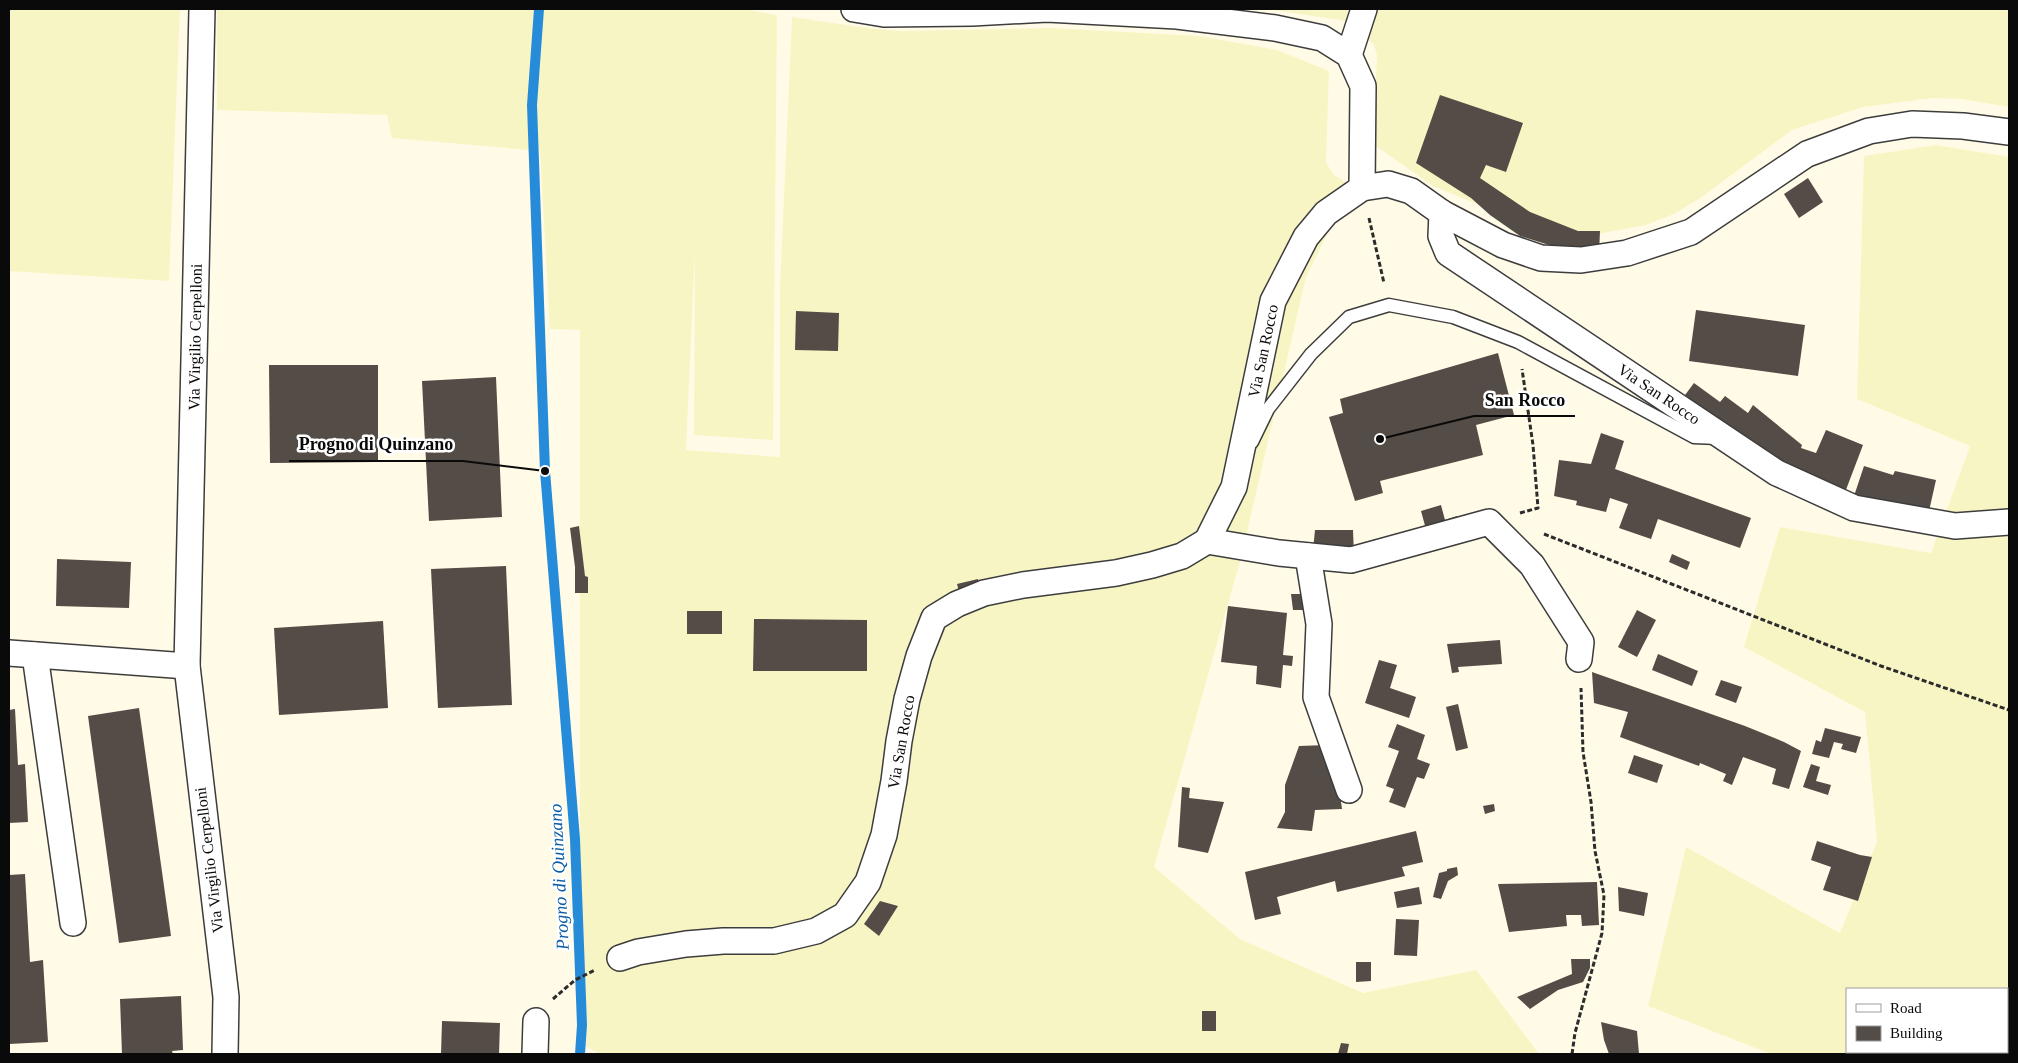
<svg xmlns="http://www.w3.org/2000/svg" width="2018" height="1063" viewBox="0 0 2018 1063" font-family="'Times New Roman',serif">
<style>
.farmland{fill:#f8f5c5;fill-rule:evenodd}
.lines{fill:none;stroke-linecap:round;stroke-linejoin:round}
.stream{stroke:#268cda;stroke-width:10}
.building{fill:#544c46}
.service-casing{stroke:#3d3d3d;stroke-width:15}
.minor-casing{stroke:#3d3d3d;stroke-width:28}
.path{stroke:#2c2c2c;stroke-width:3;stroke-dasharray:5 2.5;stroke-linecap:butt}
.service{stroke:#fff;stroke-width:12}
.minor{stroke:#fff;stroke-width:25}
.labels{text-anchor:middle;dominant-baseline:central;stroke-width:5;stroke-linejoin:round;paint-order:stroke}
.street-label{font-size:16px;fill:#0a0a0a;stroke:#fff}
.water-label{font-size:18px;font-style:italic;fill:#095ca6;stroke:#fff}
.leader{fill:none;stroke:#0a0a0a;stroke-width:2}
.callout-dot{fill:#0a0a0a;stroke:#fff;stroke-width:2}
.callout-label{font-size:18px;text-anchor:middle;font-weight:bold;fill:#0a0a0a;stroke:#fff;stroke-width:5;stroke-linejoin:round;paint-order:stroke}
</style>
<rect width="100%" height="100%" fill="#fffbe7"/>
<g class="farmland">
<polygon points="9,9 180,9 169,281 9,271"/>
<polygon points="217,9 742,9 777,15 773,440 694,435 695,251 686,450 780,457 780,287 792,17 867,28 901,31 1052,28 1199,36 1277,50 1329,71 1326,162 1333,174 1351,186 1306,277 1241,558 1154,867 1240,939 1363,993 1476,970 1539,1054 600,1054 580,1043 580,330 550,329 540,151 392,138 387,115 217,110"/>
<polygon points="1266,9 1348,9 1346,21"/>
<polygon points="1369,9 2009,9 2009,107 1961,99 1933,98 1863,107 1792,130 1699,199 1674,214 1646,225 1587,236 1526,224 1433,186 1373,144 1377,55 1374,45 1365,35"/>
<path d="M1936 145 2009 157V1054H1771L1648 1006 1686 847 1840 933 1877 841 1865 712 1744 647 1780 527 1931 553 1970 446 1857 399 1864 156ZM1847 989H2007V1052H1847Z"/>
</g>
<g class="lines">
<polyline class="stream" points="539,9 532,105 545,471 575,839 582,1025 580,1054"/>
</g>
<g class="building">
<polygon points="1440,95 1523,123 1506,172 1486,165 1480,178 1530,212 1578,231 1600,231 1599,254 1572,252 1520,236 1490,215 1471,198 1416,163"/>
<polygon points="1808,178 1823,202 1799,218 1784,194"/>
<polygon points="1696,310 1805,325 1798,376 1689,361"/>
<polygon points="796,311 839,313 838,351 795,350"/>
<polygon points="1498,353 1514,415 1476,425 1483,455 1380,481 1383,493 1355,501 1329,417 1343,413 1340,399"/>
<polygon points="269,365 378,365 378,462 270,463"/>
<polygon points="496,377 502,517 429,521 422,381"/>
<polygon points="1694,383 1720,402 1725,396 1748,413 1753,405 1802,445 1801,448 1816,453 1826,430 1863,445 1844,495 1792,474 1685,395"/>
<polygon points="1601,433 1624,441 1615,469 1751,518 1740,548 1658,519 1651,539 1619,528 1628,504 1610,498 1606,512 1576,505 1577,501 1554,496 1559,460 1591,464"/>
<polygon points="1864,466 1893,475 1895,471 1936,480 1927,520 1854,496"/>
<polygon points="1441,505 1445,520 1457,516 1459,524 1427,533 1421,511"/>
<polygon points="579,526 585,576 588,577 588,593 575,593 575,567 570,528"/>
<polygon points="1315,530 1353,530 1354,555 1313,550"/>
<polygon points="1672,554 1690,562 1687,570 1669,562"/>
<polygon points="57,559 131,562 129,608 56,606"/>
<polygon points="506,566 512,705 438,708 431,569"/>
<polygon points="978,579 980,589 960,595 957,584"/>
<polygon points="1291,594 1311,594 1313,610 1293,610"/>
<polygon points="1228,606 1287,613 1283,655 1293,656 1292,666 1283,665 1281,688 1256,684 1257,666 1221,662"/>
<polygon points="1637,610 1656,620 1637,657 1618,647"/>
<rect x="687" y="611" width="35" height="23"/>
<polygon points="754,619 867,620 867,671 753,671"/>
<polygon points="383,621 388,708 279,715 274,628"/>
<polygon points="1500,640 1502,664 1458,667 1459,672 1452,673 1447,644"/>
<polygon points="1658,654 1698,671 1692,686 1652,670"/>
<polygon points="1379,660 1397,665 1390,688 1416,697 1409,718 1365,703"/>
<polygon points="1592,672 1745,726 1784,742 1801,751 1789,789 1772,784 1776,769 1743,757 1732,785 1723,781 1726,774 1700,763 1699,766 1620,737 1628,712 1594,703"/>
<polygon points="1721,680 1742,687 1736,703 1715,695"/>
<polygon points="1458,704 1468,748 1456,751 1446,707"/>
<polygon points="139,708 171,936 119,943 88,716"/>
<polygon points="15,709 18,765 25,764 28,822 9,823 9,710"/>
<polygon points="1397,724 1425,735 1417,759 1430,764 1424,779 1417,777 1405,808 1389,802 1394,789 1386,786 1399,751 1388,747"/>
<polygon points="1825,728 1861,737 1856,753 1841,749 1843,744 1834,742 1829,758 1812,754 1816,740 1821,742"/>
<polygon points="1328,745 1338,781 1342,809 1315,810 1312,831 1277,828 1285,812 1285,785 1299,746"/>
<polygon points="1634,755 1663,765 1657,783 1628,773"/>
<polygon points="1811,764 1820,767 1816,781 1831,785 1828,795 1803,787"/>
<polygon points="1182,787 1190,788 1189,798 1224,802 1208,853 1178,847"/>
<polygon points="1494,804 1495,811 1485,814 1483,806"/>
<polygon points="1416,831 1423,862 1402,867 1405,876 1337,892 1335,881 1277,897 1281,914 1255,920 1245,872"/>
<polygon points="1817,841 1860,855 1872,857 1858,901 1823,890 1831,867 1811,860"/>
<polygon points="1457,867 1458,875 1448,881 1441,899 1433,897 1439,873 1447,871 1447,869"/>
<polygon points="25,874 30,962 43,960 48,1042 9,1044 9,875"/>
<polygon points="1597,882 1599,925 1582,926 1581,915 1566,915 1567,926 1509,932 1498,884"/>
<polygon points="1419,887 1422,904 1397,908 1394,892"/>
<polygon points="1618,887 1648,893 1644,916 1619,911"/>
<polygon points="880,901 898,906 879,936 864,924"/>
<polygon points="1396,919 1419,920 1417,956 1394,955"/>
<polygon points="1571,959 1590,959 1590,968 1583,982 1558,990 1530,1009 1517,997 1572,974"/>
<polygon points="1356,962 1371,962 1371,981 1356,982"/>
<polygon points="181,996 183,1050 172,1051 173,1054 122,1054 120,999"/>
<rect x="1202" y="1011" width="14" height="20"/>
<polygon points="442,1021 500,1023 499,1054 441,1054"/>
<polygon points="1601,1022 1637,1031 1639,1054 1609,1054 1604,1040"/>
<polygon points="1341,1043 1349,1044 1347,1054 1338,1054"/>
</g>
<g class="lines">
<g class="service-casing">
<polyline id="service" points="1252,442 1268,409 1311,354 1349,317 1389,305 1453,317 1518,342 1694,437 1718,438"/>
</g>
<g class="minor-casing">
<g id="minor">
<polyline points="202,9 187,666 226,997 225,1054"/>
<polyline points="854,9 884,14 972,13 1047,9 1177,16 1275,28 1322,38 1349,55 1363,86 1362,188"/>
<polyline points="1349,55 1364,9"/>
<polyline points="1442,213 1441,236 1448,253 1777,473 1854,508 1955,526 2009,522"/>
<polyline points="1207,541 1279,553 1351,560 1489,522 1532,565 1581,642 1579,659"/>
<polyline points="1308,556 1319,624 1316,697 1349,790"/>
<polyline points="9,653 187,666"/>
<polyline points="35,655 73,923"/>
<polyline points="620,958 638,952 686,944 723,941 774,941 816,931 845,915 868,882 884,835 894,781 899,741 907,699 919,656 934,618 957,604 984,593 1023,585 1116,573 1152,565 1182,556 1207,541 1234,487 1273,301 1306,237 1326,213 1362,188 1388,184 1411,191 1442,213 1503,245 1541,258 1581,260 1627,253 1691,232 1807,154 1869,131 1912,124 1963,126 2009,132"/>
<polyline points="535,1054 536,1021"/>
</g>
</g>
<g class="path">
<polyline points="1369,218 1384,283"/>
<polyline points="1520,513 1538,508 1533,445 1522,369"/>
<polyline points="1544,534 1881,666 2009,710"/>
<polyline points="553,999 575,980 595,970"/>
<polyline points="1572,1054 1575,1033 1602,933 1604,895 1595,851 1591,802 1583,752 1581,688"/>
</g>
<use href="#service" class="service"/>
<use href="#minor" class="minor"/>
</g>
<g class="labels">
<g class="street-label">
<text transform="translate(195 337) rotate(-89)">Via Virgilio Cerpelloni</text>
<text transform="translate(1263 351) rotate(-78)">Via San Rocco</text>
<text transform="translate(1659 394) rotate(34)">Via San Rocco</text>
<text transform="translate(901 742) rotate(-80)">Via San Rocco</text>
<text transform="translate(209 860) rotate(-97)">Via Virgilio Cerpelloni</text>
</g>
<g class="water-label">
<text transform="translate(559 877) rotate(-93)">Progno di Quinzano</text>
</g>
</g>
<path class="leader" d="M1380 439L1474 416H1575M545 471L463 461H289"/>
<g class="callout-dot">
<circle cx="1380" cy="439" r="5"/>
<circle cx="545" cy="471" r="5"/>
</g>
<g class="callout-label">
<text x="1525" y="406">San Rocco</text>
<text x="376" y="450">Progno di Quinzano</text>
</g>
<rect width="2018" height="1063" fill="none" stroke="#0a0a0a" stroke-width="20"/>
<rect x="1846" y="988" width="162" height="65" fill="#ffffff" stroke="#9d9d9d"/>
<rect x="1856" y="1004" width="25" height="8" fill="#ffffff" stroke="#9d9d9d"/>
<text x="1890" y="1013" font-size="15" fill="#0a0a0a">Road</text>
<rect x="1856" y="1026" width="25" height="15" fill="#544c46" stroke="#9d9d9d"/>
<text x="1890" y="1038" font-size="15" fill="#0a0a0a">Building</text>
</svg>
